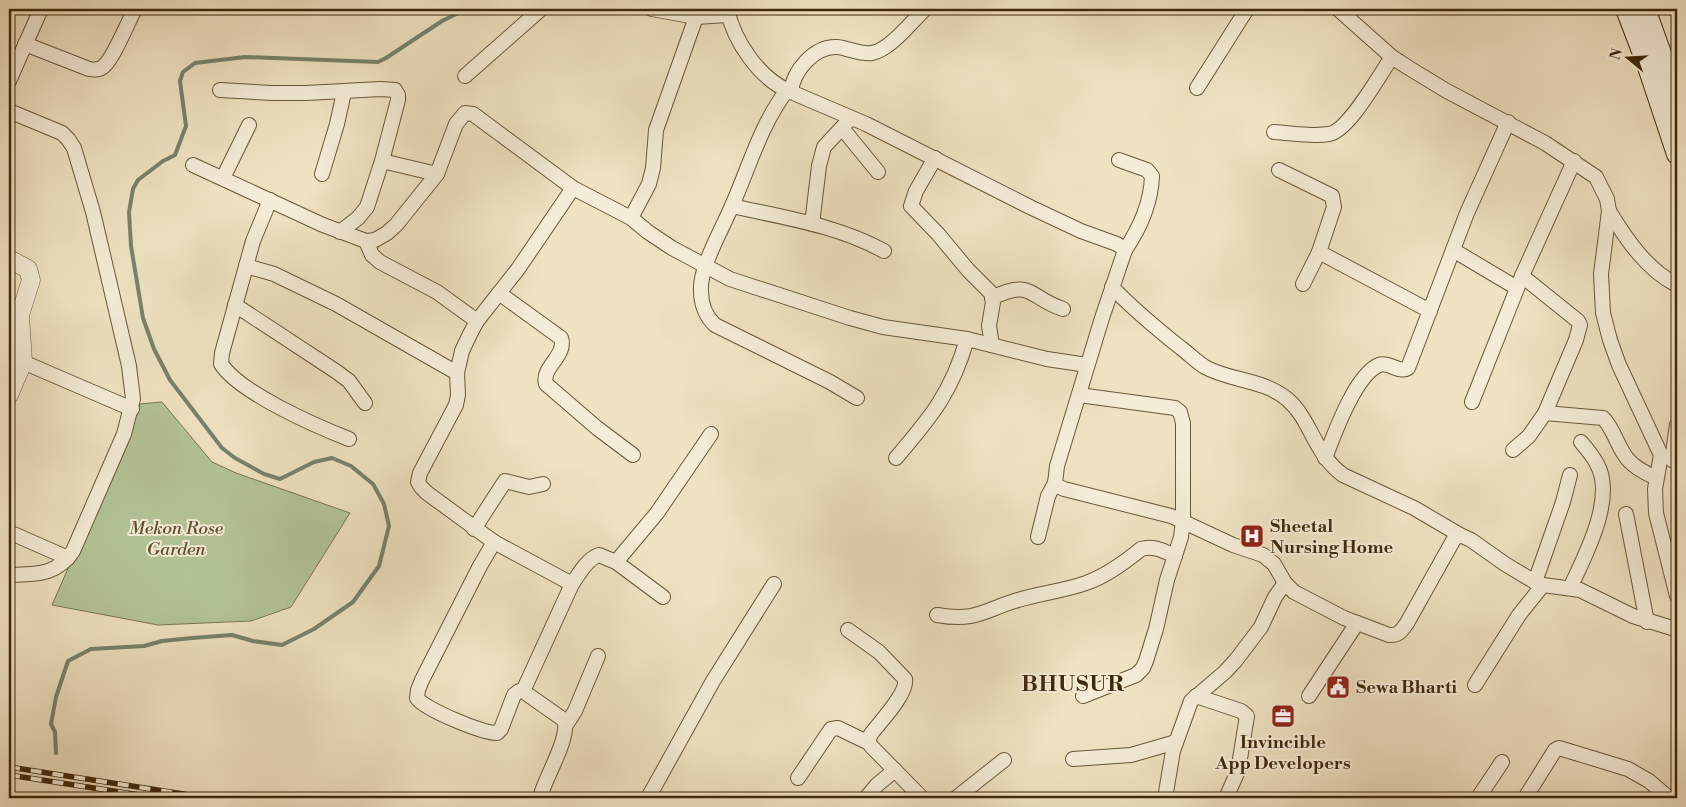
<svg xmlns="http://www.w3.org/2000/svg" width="1686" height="807" viewBox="0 0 1686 807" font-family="'Libre Bodoni',serif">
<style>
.green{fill:#b3c498;stroke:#797652}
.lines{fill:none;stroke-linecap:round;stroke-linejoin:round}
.stream{stroke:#76836d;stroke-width:4}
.minor-casing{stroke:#6b5739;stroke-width:16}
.tertiary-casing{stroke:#6b5739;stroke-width:19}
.secondary-casing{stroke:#3f290b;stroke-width:22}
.minor{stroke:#f5ecd7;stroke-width:14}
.tertiary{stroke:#f5ecd7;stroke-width:18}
.secondary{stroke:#f5ecd7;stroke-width:20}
.rail-casing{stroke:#3f290b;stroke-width:5.5}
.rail{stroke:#f5ecd7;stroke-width:4;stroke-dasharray:11;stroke-linecap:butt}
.labels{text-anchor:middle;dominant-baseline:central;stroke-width:4;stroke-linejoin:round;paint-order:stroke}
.poi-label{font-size:18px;font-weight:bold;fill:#3f290b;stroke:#f5ecd7;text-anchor:start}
.park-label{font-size:18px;font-style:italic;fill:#5c502e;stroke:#f5ecd7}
.district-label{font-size:22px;font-weight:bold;letter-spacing:1px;fill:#3f290b;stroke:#f5ecd7}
</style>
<rect width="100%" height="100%" fill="#efe2c2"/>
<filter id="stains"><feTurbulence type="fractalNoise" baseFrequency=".004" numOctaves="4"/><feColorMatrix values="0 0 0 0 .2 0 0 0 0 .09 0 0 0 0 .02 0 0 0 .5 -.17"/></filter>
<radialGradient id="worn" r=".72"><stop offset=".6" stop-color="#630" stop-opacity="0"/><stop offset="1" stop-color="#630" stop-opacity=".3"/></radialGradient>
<polygon class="green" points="162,402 212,462 236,473 350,513 291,607 251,621 158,625 52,605 140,404"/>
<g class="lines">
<polyline class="stream" points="56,753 55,732 51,724 56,697 68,661 91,649 144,646 162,641 192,638 232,635 253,641 282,645 314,629 353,602 379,566 389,526 384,504 373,484 351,466 332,458 314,462 280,479 264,474 235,458 222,448 170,380 154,349 143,318 131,246 129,212 133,189 138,180 163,161 175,155 186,126 180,81 183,72 195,63 245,57 378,62 386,58 442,21 466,9"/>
<g class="minor-casing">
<g id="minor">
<polyline points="652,9 696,17 728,15"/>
<path d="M727 9C734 41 759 79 791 92"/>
<path d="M925 9C912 21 890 50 872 53 861 55 848 48 837 47 814 46 793 71 791 92L866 124 1030 207 1081 231 1117 244 1125 250 1102 318 1057 466 1055 483 1057 486 1064 489 1171 516 1233 545 1263 555 1274 564 1285 583 1294 592 1344 618 1389 635C1399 636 1402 630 1407 623L1454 539 1460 535 1471 540 1505 564 1535 582 1543 585 1580 590 1633 616 1672 628 1677 627"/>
<polyline points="1338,9 1392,57 1409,68 1445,90 1545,143 1596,177 1607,199 1609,211 1601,274 1603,313 1610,340 1619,365 1661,455 1655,489 1656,513 1677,596"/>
<path d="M25 44 89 69C94 70 100 70 104 66 114 57 128 22 135 9"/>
<polyline points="465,76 541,9"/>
<polyline points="9,81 41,9"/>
<polyline points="1197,88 1247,9"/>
<polyline points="220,90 272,93 306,93 381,89 395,90 398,95 398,100 382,161 437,174 456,124 465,113 473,114 573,188 631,218 648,232 672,248 730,279 850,318 883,327 967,339 1047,359 1087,365"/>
<path d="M787 90C760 126 749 168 731 208 722 229 699 269 701 291 701 304 706 317 715 325L830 382 857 398"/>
<path d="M9 111 62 133 68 139 74 148 93 212 129 366 133 399 124 434 73 551C56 576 36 574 9 575"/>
<polyline points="842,128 878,172"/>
<path d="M1274 132C1292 133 1312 137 1329 134 1349 131 1380 74 1392 57"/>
<polyline points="935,158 916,191 911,206 938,234 968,270 991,293 993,302 989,326 992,345"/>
<path d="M1119 160 1147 170 1152 176C1151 203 1140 228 1125 250"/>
<polyline points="193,165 323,225 366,241 375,240 387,233 396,225 437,174"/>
<polyline points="1279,170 1332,196 1334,207 1319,252"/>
<polyline points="322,174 337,124 344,92"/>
<polyline points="223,178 249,125"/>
<path d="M270 200 253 241 222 353 221 364C240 393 316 426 349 439"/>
<path d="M732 206C785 218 836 225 884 251"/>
<path d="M1609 211C1626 239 1647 270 1677 285"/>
<polyline points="631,218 649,184 653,168 656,130 696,17 697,9"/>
<polyline points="812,224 819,166 824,147 851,118"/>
<polyline points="340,232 358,218 367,207 382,161"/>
<polyline points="366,241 372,255 380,262 437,292 477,321"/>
<polyline points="1453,250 1517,288"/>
<polyline points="246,266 274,274 336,304 457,373"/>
<polyline points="1303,284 1319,252 1430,311"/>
<path d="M1112 287C1134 310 1157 329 1181 348 1189 354 1197 362 1205 367 1230 381 1263 379 1287 399 1311 419 1314 454 1343 475L1414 508 1460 535"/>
<path d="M499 293 561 338C567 356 541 367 546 384L597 428 633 455"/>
<path d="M992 298C1032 278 1029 298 1063 309"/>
<polyline points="235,305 337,372 349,381 365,403"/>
<polyline points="9,356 132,409"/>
<polyline points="1079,395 1175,408 1180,412 1183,423 1183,521 1181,537 1167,580 1156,629 1146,661 1143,668 1136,675 1083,696"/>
<polyline points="1472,402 1522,276 1574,161"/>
<path d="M1545 413 1603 418C1613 428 1616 442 1624 454 1631 466 1644 472 1656 478"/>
<polyline points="1513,450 1529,436 1545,413 1576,340 1580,325 1578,321 1522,276"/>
<path d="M896 458C931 417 952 392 967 339"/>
<path d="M1325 458C1334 435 1355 375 1379 365 1389 361 1399 374 1408 368L1467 213 1508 122"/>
<polyline points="1672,460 1677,425"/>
<polyline points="1626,514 1647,622"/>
<polyline points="474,529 505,481 529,487 543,484"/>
<polyline points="9,532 68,558"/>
<polyline points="1038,537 1048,496 1055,483"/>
<path d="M494 542 480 566 422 680 418 690 417 698C424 709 482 733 497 733L501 729 514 695 519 691H525"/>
<polyline points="616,562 657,513 711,434"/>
<polyline points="1535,582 1563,502 1570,475"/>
<path d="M572 584C579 574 587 559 599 555L616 562 663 597"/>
<path d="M1570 588C1585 556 1616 498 1597 464 1593 456 1587 449 1581 442"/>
<path d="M937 615C977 622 984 610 1018 600 1041 593 1064 591 1086 583 1106 576 1124 563 1141 549 1153 545 1164 551 1175 556"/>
<path d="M848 630 879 652 905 679C908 693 880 722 871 734L868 741 871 746 922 798"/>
<polyline points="1475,685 1519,615 1543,585"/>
<polyline points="1196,696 1241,711 1247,716 1238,771 1226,798"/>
<polyline points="1309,696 1357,623"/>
<polyline points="566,725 575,711 598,656"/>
<polyline points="1073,759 1131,755 1176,742"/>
<polyline points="798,778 831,729 838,728 869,743"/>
<path d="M540 798C544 779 571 737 564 720L527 694 524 689 572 584 494 542 427 493 421 487 418 482 420 473 456 405 458 395 457 373 462 351 470 334 477 321 518 269 573 188"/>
<polyline points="648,798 713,681 774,584"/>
<polyline points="866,798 877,785 895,770"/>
<polyline points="956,798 1004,760"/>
<polyline points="1165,798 1173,751 1191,701 1225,672 1236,660 1261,627 1275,597 1285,583"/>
<polyline points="1478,798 1502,762"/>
<polyline points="1525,798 1555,750 1559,748 1628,769 1649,781 1669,798"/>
</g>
</g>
<g class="tertiary-casing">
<polyline id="tertiary" points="9,259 28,269 31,280 20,315 23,362 9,395"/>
</g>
<g class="secondary-casing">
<g id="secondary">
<polyline points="1626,9 1647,64 1677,154"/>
<polyline points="1645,9 1677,98"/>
</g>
</g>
<use href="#minor" class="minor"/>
<use href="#tertiary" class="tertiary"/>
<use href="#secondary" class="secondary"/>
<g class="rail-casing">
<g id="rail">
<polyline points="9,767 209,798"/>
<polyline points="9,775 159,798"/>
</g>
</g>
<use href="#rail" class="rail"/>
</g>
<defs>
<g id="hospital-square" transform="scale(1.25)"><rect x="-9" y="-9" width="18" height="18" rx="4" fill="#8f2418" stroke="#f5ecd7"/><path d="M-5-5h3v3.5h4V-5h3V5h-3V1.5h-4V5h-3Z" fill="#fff"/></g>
<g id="civic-square" transform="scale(1.25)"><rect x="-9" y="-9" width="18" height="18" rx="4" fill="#8f2418" stroke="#f5ecd7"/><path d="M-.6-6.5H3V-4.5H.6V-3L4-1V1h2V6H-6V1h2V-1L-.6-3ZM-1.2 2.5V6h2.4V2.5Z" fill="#fff"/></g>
<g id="office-square" transform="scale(1.25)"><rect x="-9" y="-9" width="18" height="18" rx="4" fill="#8f2418" stroke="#f5ecd7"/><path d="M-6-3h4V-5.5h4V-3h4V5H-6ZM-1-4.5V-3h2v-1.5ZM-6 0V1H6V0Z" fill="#fff"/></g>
</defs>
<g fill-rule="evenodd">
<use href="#hospital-square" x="1252" y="536"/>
<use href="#civic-square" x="1338" y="687"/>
<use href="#office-square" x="1283" y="716"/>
</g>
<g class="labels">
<g class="poi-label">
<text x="1270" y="526">Sheetal<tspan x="1270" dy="21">Nursing Home</tspan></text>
<text x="1356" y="687">Sewa Bharti</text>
<text x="1283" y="742" text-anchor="middle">Invincible<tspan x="1283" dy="21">App Developers</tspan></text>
</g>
<g class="park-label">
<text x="176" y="528">Mekon Rose<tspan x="176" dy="21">Garden</tspan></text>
</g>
<g class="district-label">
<text x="1073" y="684">BHUSUR</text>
</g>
</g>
<rect width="1686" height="807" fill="none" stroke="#efe2c2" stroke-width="30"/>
<rect x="10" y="10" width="1666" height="787" fill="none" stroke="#3f290b" stroke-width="2.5"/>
<rect x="15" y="15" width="1656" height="777" fill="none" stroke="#3f290b"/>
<g transform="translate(1628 58) rotate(288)" stroke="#f5ecd7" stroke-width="4" paint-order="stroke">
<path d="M0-4L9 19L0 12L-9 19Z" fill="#3f290b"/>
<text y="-8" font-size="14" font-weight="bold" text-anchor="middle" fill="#3f290b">N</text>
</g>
<rect width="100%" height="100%" filter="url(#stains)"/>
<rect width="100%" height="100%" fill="url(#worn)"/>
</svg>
